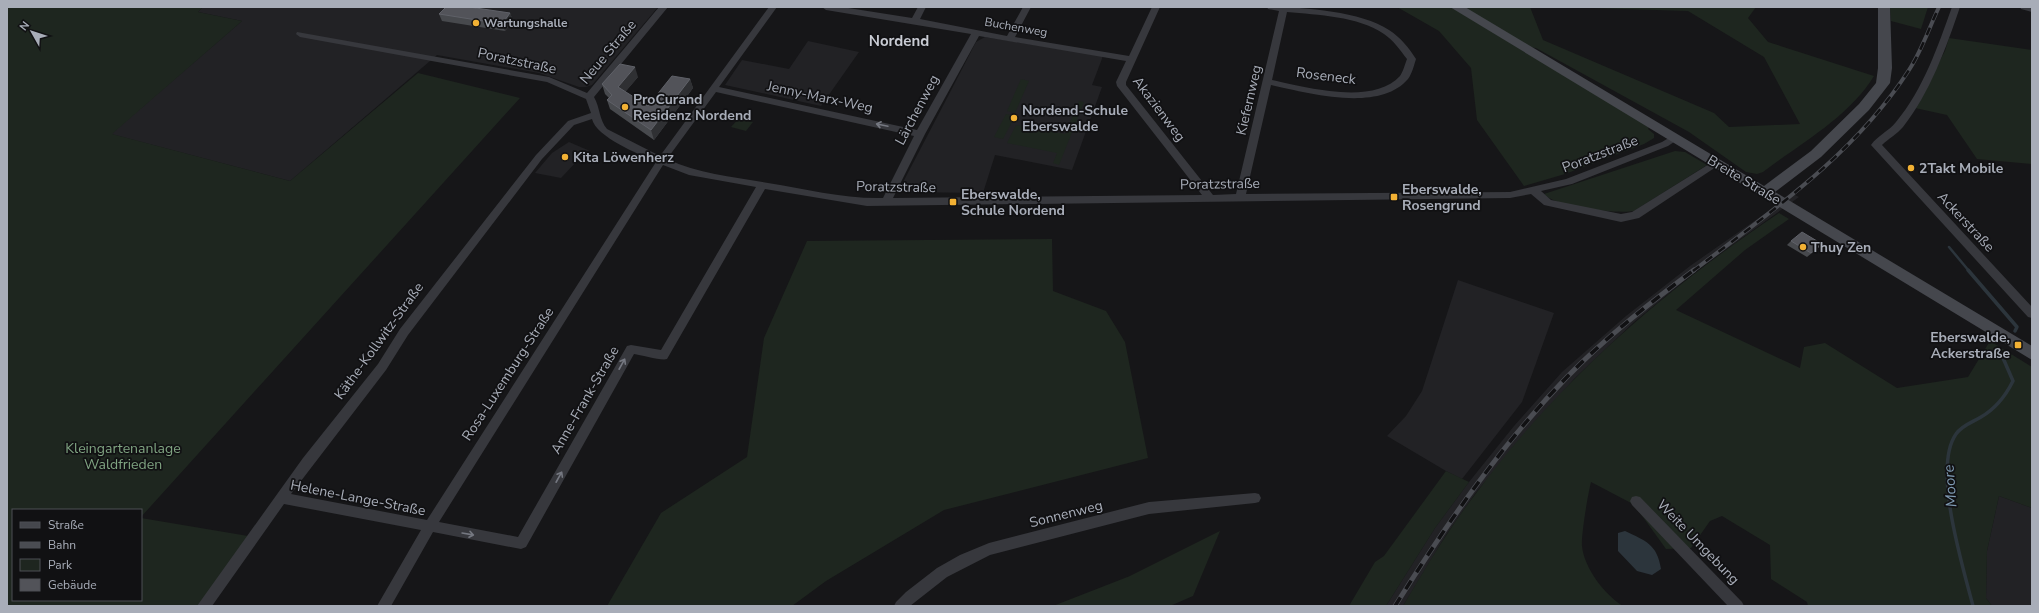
<svg xmlns="http://www.w3.org/2000/svg" width="2039" height="613" viewBox="0 0 2039 613" font-family="'Nunito Sans',sans-serif">
<style>
.built{fill:#222225}
.green{fill:#1e261f}
.water{fill:#2c353c}
.lines{fill:none;stroke-linecap:round;stroke-linejoin:round}
.stream-far1{stroke:#2c353c;stroke-width:2.5}
.stream{stroke:#2c353c;stroke-width:3.5}
.street{fill:#37383d;fill-rule:evenodd}
.secondary{fill:#45474d;fill-rule:evenodd}
.rail-far1-casing{stroke:#4a4c52;stroke-width:4}
.rail-casing{stroke:#4a4c52;stroke-width:5}
.rail-far1{stroke:#111113;stroke-width:2.5;stroke-dasharray:8;stroke-linecap:butt}
.rail{stroke:#111113;stroke-width:3.5;stroke-dasharray:10;stroke-linecap:butt}
.wall{fill:#47494d}
.shaded-wall{fill:#2f3033}
.building{fill:#525359;stroke:#5f6168}
.oneway{stroke:#757881}
.poi-dot{fill:#f2b134;stroke:#111113;stroke-width:1.5}
.labels{text-anchor:middle;dominant-baseline:central;stroke-width:3.5;stroke-linejoin:round;paint-order:stroke}
.far-poi-label{font-size:12px;font-weight:bold;fill:#a8adb8;stroke:#111113;text-anchor:start}
.far-street-label{font-size:12px;fill:#a8adb8;stroke:#111113}
.street-label{font-size:14px;fill:#a8adb8;stroke:#111113}
.poi-label{font-size:14px;font-weight:bold;fill:#a8adb8;stroke:#111113;text-anchor:start}
.park-label{font-size:14px;fill:#7fa381;stroke:#111113}
.far-district-label{font-size:15px;font-weight:bold;fill:#c9ccd4;stroke:#111113}
.water-label{font-size:15px;font-style:italic;fill:#7f9bb3;stroke:#111113}
</style>
<rect width="100%" height="100%" fill="#161618"/>
<g class="built">
<polygon points="203,7 658,7 592,85 586,87 579,87 539,73 437,55 290,181 111,134 242,21 198,12"/>
<polygon points="985,37 1103,56 1092,85 1102,87 1072,170 995,155 983,193 904,192 900,188 945,102 976,42"/>
<polygon points="808,41 859,52 821,106 725,85 742,60 789,69"/>
<polygon points="569,142 590,151 576,162 561,178 535,173 552,153"/>
<polygon points="1793,194 1799,197 1696,271 1634,322 1574,379 1477,491 1446,535 1403,606 1386,606 1435,528 1469,482 1514,426 1562,372 1626,316 1690,266"/>
<polygon points="1458,280 1554,313 1522,402 1462,479 1446,471 1387,436 1406,416 1422,391"/>
<polygon points="1999,496 2032,508 2032,606 1992,606 1986,598 1987,551"/>
</g>
<g class="green">
<polygon points="7,7 203,7 198,12 242,21 112,134 290,181 418,73 520,98 141,517 141,510 13,510 13,600 141,600 141,518 254,537 204,606 7,606"/>
<polygon points="1397,7 1451,7 1649,127 1648,129 1654,134 1654,138 1644,144 1565,174 1524,186 1477,120 1471,68 1439,31"/>
<path d="M1461 7H1530L1543 40 1714 113 1729 127 1800 124 1764 57 1688 11 1559 7H1756L1748 18 1768 42 1874 76C1849 117 1801 143 1763 172L1757 174 1746 172 1689 132 1536 48 1528 47Z"/>
<polygon points="1890,7 1928,7 1921,29 1891,21"/>
<polygon points="1949,38 2032,50 2032,164 1977,159 1947,115 1915,108 1945,51"/>
<polygon points="1021,79 1029,81 1015,113 1007,111"/>
<polygon points="1079,101 1084,102 1059,165 1053,163 1057,153 1007,143 1016,125 1065,134"/>
<polygon points="1006,114 1015,116 1003,139 994,137"/>
<polygon points="739,118 753,122 746,131 731,127"/>
<path d="M1675 151 1685 152 1707 165 1634 211C1617 214 1555 207 1544 194Z"/>
<path d="M1779 213 1789 219 1745 250 1676 310 1800 368 1804 347 1825 343 1897 388 1968 377 1990 341 2032 367V508L1999 496 1987 551 1986 598 1992 606H1808L1807 602 1771 579 1770 545 1722 516 1710 521 1691 548 1666 549 1643 517 1631 503 1591 482C1588 494 1581 535 1582 546 1584 568 1605 595 1623 606H1403C1426 567 1449 528 1477 492 1559 381 1664 290 1779 213Z"/>
<polygon points="1052,239 1053,291 1106,311 1125,342 1148,458 944,510 826,581 792,606 607,606 661,513 747,457 764,338 807,241"/>
<polygon points="1446,471 1469,482 1435,528 1386,606 1349,606 1375,562 1384,556"/>
<polygon points="1220,531 1193,596 1170,606 1053,606 1130,576"/>
</g>
<path class="water" d="M1625 531C1646 541 1657 544 1661 569L1652 575 1637 571 1618 551V533Z"/>
<g class="lines">
<polyline class="stream-far1" points="1949,247 1969,271"/>
<g class="stream">
<polyline points="1968,270 2017,327 2015,331"/>
<path d="M1973 606C1963 567 1932 468 1956 434 1962 425 1973 422 1981 417 1995 409 2006 395 2013 381L2000 351"/>
</g>
<g class="street">
<path d="M659 7H668L594 97C600 107 599 120 607 129L660 156 769 7H777L719 87 917 130 971 34 826 10 822 7H842L912 18 918 7H926L920 19 1007 36 1023 7H1031L1015 37 1129 56 1152 7H1160L1126 82V85L1213 195 1236 194 1279 11 1268 9 1267 7C1301 7 1361 11 1389 30 1400 37 1409 48 1416 59 1414 65 1412 74 1408 79 1379 113 1308 93 1271 85L1246 194 1510 192 1566 179 1662 142 1672 136H1678L1680 138 1668 146 1572 184 1541 191 1551 200 1621 214 1632 212 1714 161H1720L1722 163 1639 218 1621 222 1544 205 1531 194 1510 198 867 206 765 189 667 359C662 361 641 355 634 354L526 547 521 549 433 532 391 606H377L421 530 284 504 212 606H197L303 458 378 364 400 329 536 155 568 121 591 113 586 99 547 82 300 37 296 34 297 32 549 77 587 93ZM1287 12C1318 15 1358 16 1384 34 1394 41 1400 50 1407 59 1405 64 1403 72 1400 76 1373 106 1305 87 1272 80ZM979 36 1126 61 1116 82 1117 86 1202 195 893 198 925 134ZM716 92 914 136 883 198C844 199 806 189 768 183 734 177 699 174 667 159ZM592 119C596 137 639 154 656 162L427 520 291 494 386 370 408 335 542 159 574 125ZM663 165 689 175 756 187 661 350 631 345 627 346 518 537 439 522Z"/>
<path d="M1952 7H1960C1946 48 1930 93 1903 127 1897 134 1888 139 1882 145L2032 307V318L2028 317 1871 145C1877 136 1889 131 1896 122 1923 90 1938 46 1952 7Z"/>
<polygon points="2020,7 2032,7 2032,12 2021,9"/>
<polygon points="1255,493 1259,494 1261,498 1259,502 1255,503 1149,514 990,555 947,577 910,606 894,606 896,602 906,592 937,568 960,555 989,543 1149,502"/>
<polygon points="1636,496 1640,497 1742,602 1744,606 1728,606 1632,505 1630,501 1632,497"/>
</g>
<polygon class="secondary" points="1450,7 1465,7 1764,186 1811,151 1859,104 1876,83 1878,68 1878,7 1890,7 1892,68 1890,83 1869,110 1821,157 1775,192 2032,346 2032,360"/>
<g class="rail-far1-casing">
<path id="rail-far1" d="M1693 271C1772 211 1855 154 1909 70 1922 50 1929 28 1939 7"/>
</g>
<g class="rail-casing">
<path id="rail" d="M1395 606C1446 525 1500 446 1567 377 1606 337 1650 303 1694 270"/>
</g>
<use href="#rail-far1" class="rail-far1"/>
<use href="#rail" class="rail"/>
</g>
<g class="wall">
<polygon points="510,13 513,21 505,31 442,21 439,14"/>
<polygon points="638,77 625,92 648,106 690,79 693,88 654,140 610,109 607,100 609,98 605,94 602,84"/>
<polygon points="1791,241 1822,244 1818,248 1807,257 1787,245"/>
</g>
<g class="shaded-wall">
<polygon points="510,13 513,21 505,31 502,24"/>
<polygon points="635,67 638,77 621,97 618,87"/>
<polygon points="690,79 693,88 654,140 651,130"/>
</g>
<g class="building">
<polygon points="446,7 469,7 510,13 502,24 439,14"/>
<polygon points="620,64 635,67 618,87 648,106 672,76 690,79 651,130 607,100 612,95 602,84"/>
<polygon points="1802,232 1822,244 1811,253 1791,241"/>
</g>
<defs><path id="oneway-shaft" d="M-6 0H5M1.5-3L5.5 0L1.5 3" fill="none" stroke-width="1.6" stroke-linecap="round" stroke-linejoin="round"/></defs>
<g class="oneway">
<use href="#oneway-shaft" transform="translate(882 125) rotate(-168)"/>
<use href="#oneway-shaft" transform="translate(622 364) rotate(-61)"/>
<use href="#oneway-shaft" transform="translate(559 477) rotate(-61)"/>
<use href="#oneway-shaft" transform="translate(468 534) rotate(10)"/>
</g>
<g class="poi-dot">
<circle cx="476" cy="23" r="4"/>
<circle cx="625" cy="107" r="4"/>
<circle cx="1014" cy="118" r="4"/>
<circle cx="565" cy="157" r="4"/>
<circle cx="1911" cy="168" r="4"/>
<rect x="1390" y="193" width="8" height="8" rx="2"/>
<rect x="949" y="198" width="8" height="8" rx="2"/>
<circle cx="1803" cy="247" r="4"/>
<rect x="2014" y="341" width="8" height="8" rx="2"/>
</g>
<g class="labels">
<g class="far-poi-label">
<text x="484" y="23">Wartungshalle</text>
</g>
<g class="far-street-label">
<text transform="translate(1016 27) rotate(10)">Buchenweg</text>
</g>
<g class="street-label">
<text transform="translate(608 52) rotate(-50)">Neue Straße</text>
<text transform="translate(517 61) rotate(12)">Poratzstraße</text>
<text transform="translate(1326 76) rotate(7)">Roseneck</text>
<text transform="translate(820 97) rotate(12)">Jenny-Marx-Weg</text>
<text transform="translate(1249 100) rotate(-77)">Kiefernweg</text>
<text transform="translate(1159 109) rotate(53)">Akazienweg</text>
<text transform="translate(917 110) rotate(-62)">Lärchenweg</text>
<text transform="translate(1600 154) rotate(-21)">Poratzstraße</text>
<text transform="translate(1744 180) rotate(31)">Breite Straße</text>
<text transform="translate(1220 184) rotate(-1)">Poratzstraße</text>
<text transform="translate(896 187) rotate(1)">Poratzstraße</text>
<text transform="translate(1966 222) rotate(47)">Ackerstraße</text>
<text transform="translate(379 341) rotate(-54)">Käthe-Kollwitz-Straße</text>
<text transform="translate(508 374) rotate(-57)">Rosa-Luxemburg-Straße</text>
<text transform="translate(585 400) rotate(-60)">Anne-Frank-Straße</text>
<text transform="translate(358 498) rotate(11)">Helene-Lange-Straße</text>
<text transform="translate(1066 514) rotate(-14)">Sonnenweg</text>
<text transform="translate(1698 542) rotate(46)">Weite Umgebung</text>
</g>
<g class="poi-label">
<text x="633" y="99">ProCurand<tspan x="633" dy="16">Residenz Nordend</tspan></text>
<text x="1022" y="110">Nordend-Schule<tspan x="1022" dy="16">Eberswalde</tspan></text>
<text x="573" y="157">Kita Löwenherz</text>
<text x="1919" y="168">2Takt Mobile</text>
<text x="1402" y="189">Eberswalde,<tspan x="1402" dy="16">Rosengrund</tspan></text>
<text x="961" y="194">Eberswalde,<tspan x="961" dy="16">Schule Nordend</tspan></text>
<text x="1811" y="247">Thuy Zen</text>
<text x="2010" y="337" text-anchor="end">Eberswalde,<tspan x="2010" dy="16">Ackerstraße</tspan></text>
</g>
<g class="park-label">
<text x="123" y="448">Kleingartenanlage<tspan x="123" dy="16">Waldfrieden</tspan></text>
</g>
<g class="far-district-label">
<text x="899" y="41">Nordend</text>
</g>
<g class="water-label">
<text transform="translate(1950 486) rotate(-94)">Moore</text>
</g>
</g>
<rect width="2039" height="613" fill="none" stroke="#a8adb8" stroke-width="16"/>
<rect x="12" y="509" width="130" height="92" fill="#111113" stroke="#4d4f55"/>
<rect x="20" y="522" width="20" height="6" fill="#45474d" stroke="#4d4f55"/>
<text x="48" y="529" font-size="12" fill="#a8adb8">Straße</text>
<rect x="20" y="542" width="20" height="6" fill="#4a4c52" stroke="#4d4f55"/>
<text x="48" y="549" font-size="12" fill="#a8adb8">Bahn</text>
<rect x="20" y="559" width="20" height="12" fill="#1e261f" stroke="#4d4f55"/>
<text x="48" y="569" font-size="12" fill="#a8adb8">Park</text>
<rect x="20" y="579" width="20" height="12" fill="#525359" stroke="#4d4f55"/>
<text x="48" y="589" font-size="12" fill="#a8adb8">Gebäude</text>
<g transform="translate(32 32) rotate(309)" stroke="#111113" stroke-width="3" paint-order="stroke">
<path d="M0-3L7 15L0 10L-7 15Z" fill="#a8adb8"/>
<text y="-6" font-size="11" font-weight="bold" text-anchor="middle" fill="#a8adb8">N</text>
</g>
</svg>
